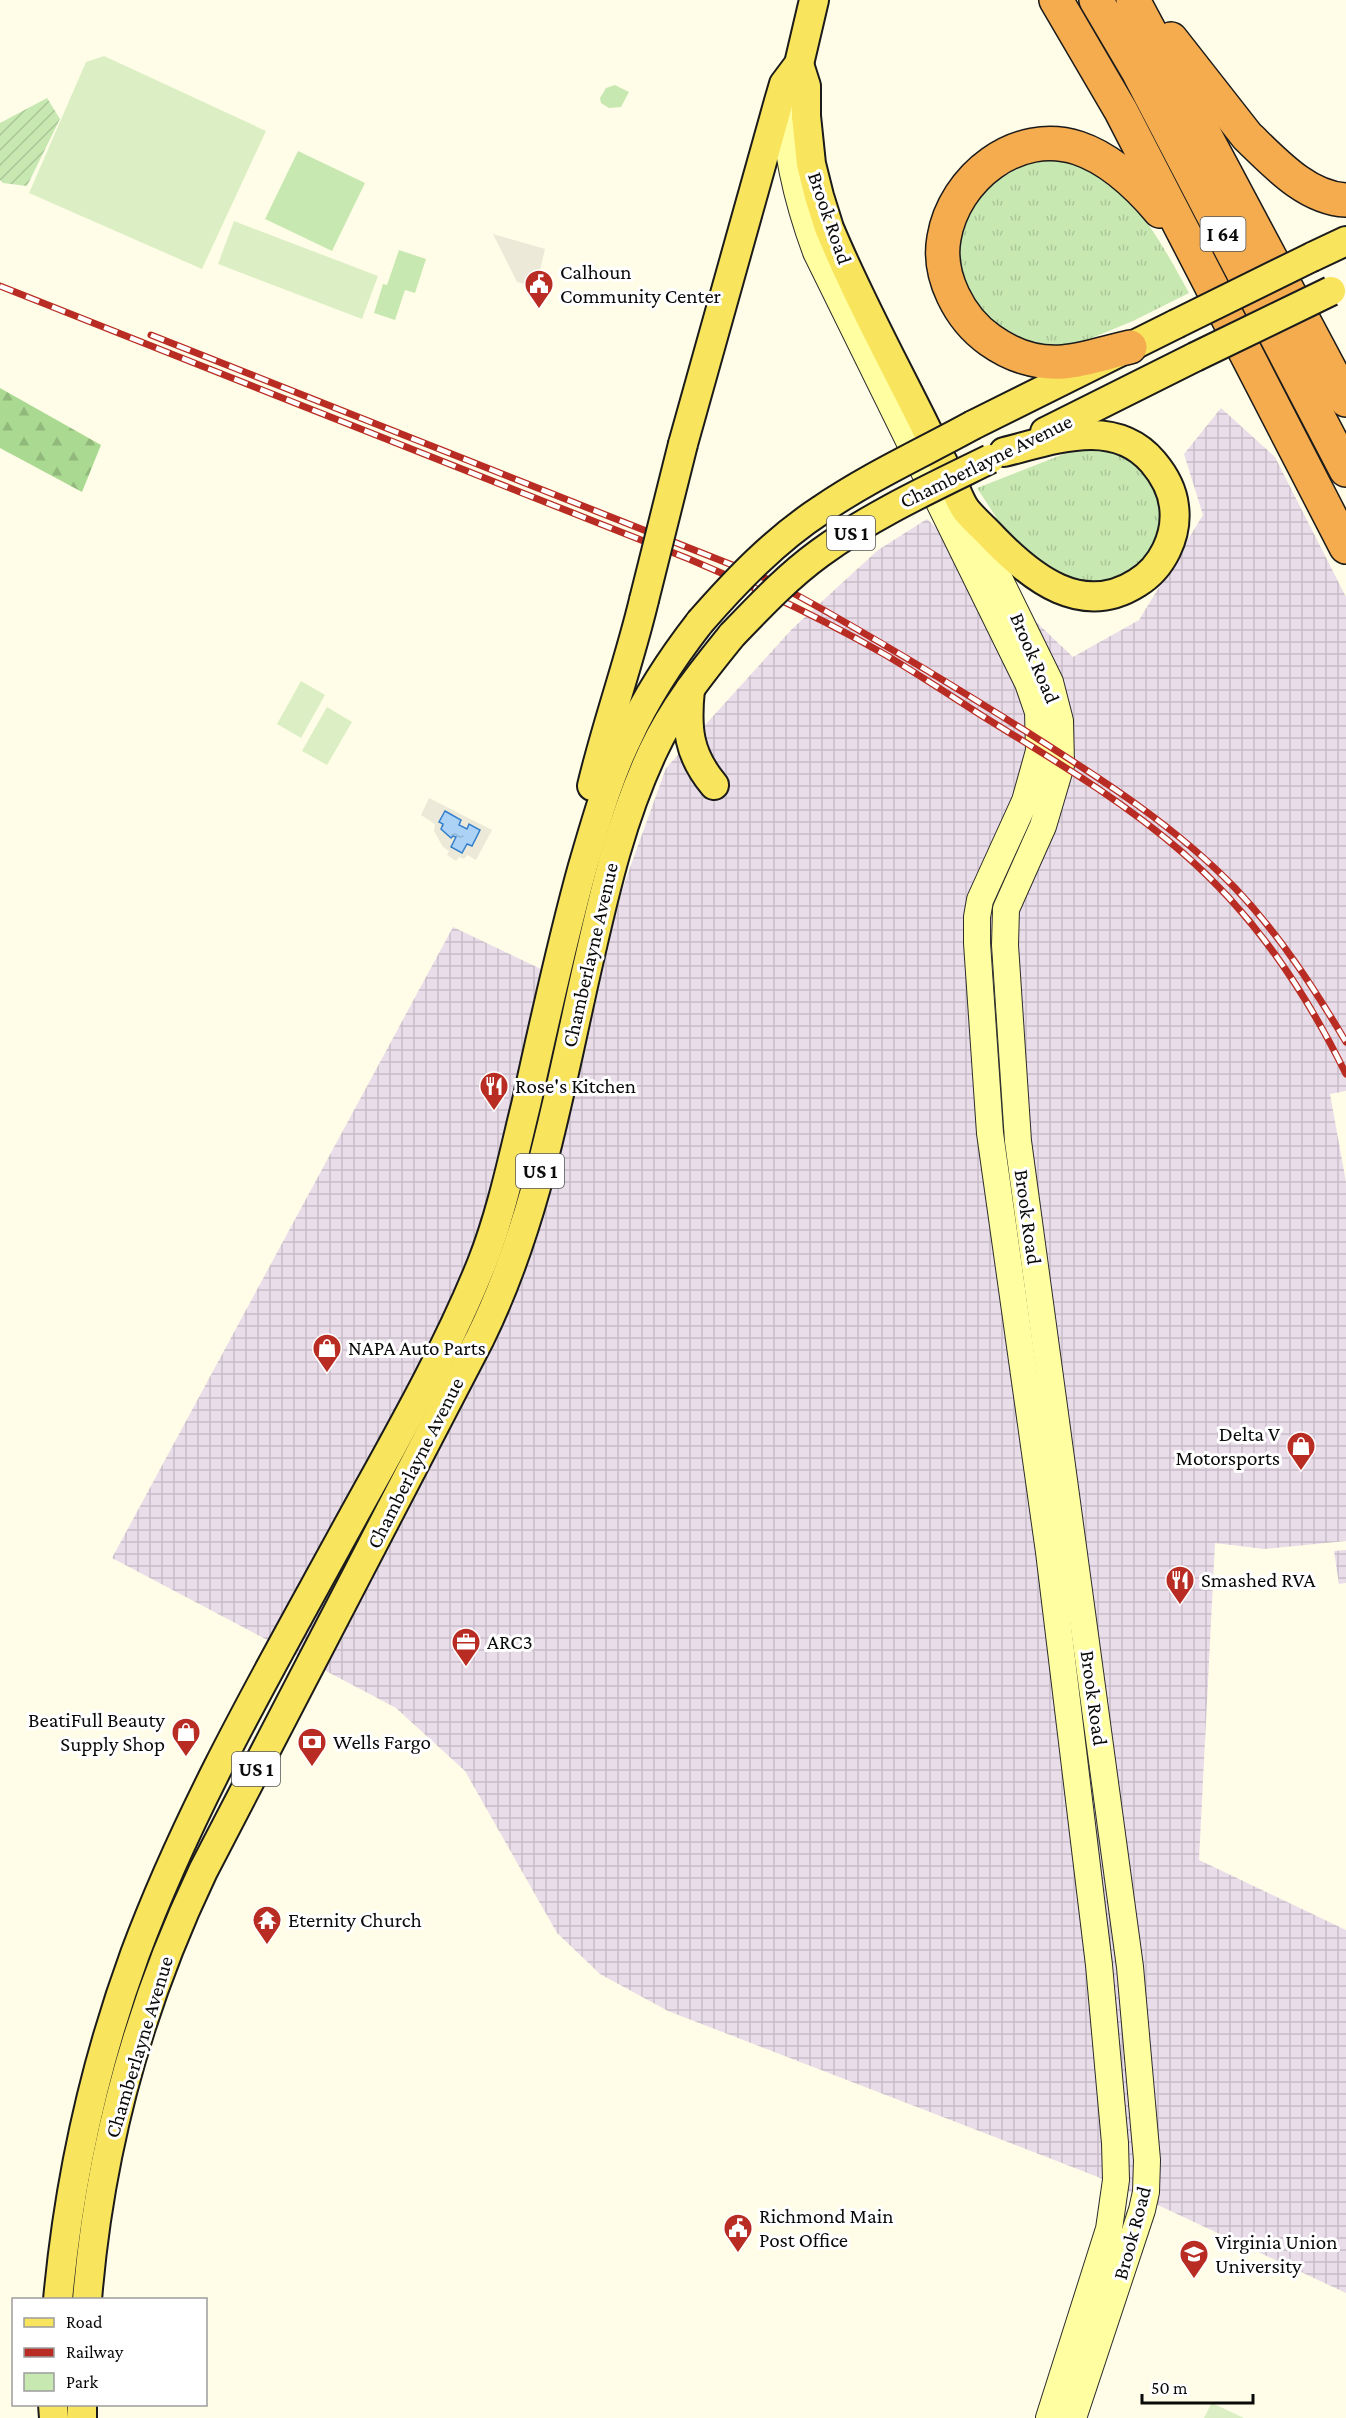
<svg xmlns="http://www.w3.org/2000/svg" width="1346" height="2418" viewBox="0 0 1346 2418" font-family="'Crimson Pro',serif">
<style>
.industrial{fill:url(#industrial-grid)}
.grass{fill:url(#grass-tufts)}
.forest{fill:url(#forest-firs)}
.park{fill:#c8e8b2}
.garden{fill:url(#garden-furrows)}
.pitch{fill:#dcefc4}
.plaza{fill:#ede9d8;fill-rule:evenodd}
.water{fill:url(#water-ripples);stroke:#337fcd;stroke-width:1.5}
.lines{fill:none;stroke-linecap:round;stroke-linejoin:round}
.secondary-casing{stroke:#2c2c2c;stroke-width:28}
.primary-casing{stroke:#1b1b1b;stroke-width:32}
.highway-casing{stroke:#1b1b1b;stroke-width:36}
.secondary{stroke:#ffffa2;stroke-width:26}
.primary{stroke:#f9e45d;stroke-width:28}
.highway{stroke:#f5ac4f;stroke-width:33}
.rail-casing{stroke:#b92c23;stroke-width:7}
.rail{stroke:#fff;stroke-width:4.5;stroke-dasharray:14;stroke-linecap:butt}
.primary-bridge-casing{stroke:#1b1b1b;stroke-width:32;stroke-linecap:butt}
.primary-bridge{stroke:#f9e45d;stroke-width:28}
.labels{text-anchor:middle;dominant-baseline:central;stroke-width:6;stroke-linejoin:round;paint-order:stroke}
.shield{fill:#fff;stroke:#545454;stroke-width:1.5}
.shield-label{font-size:20px;font-weight:bold;fill:#0a0a0a}
.street-label{font-size:21px;fill:#0a0a0a;stroke:#fff}
.poi-label{font-size:21px;fill:#0a0a0a;stroke:#fff;text-anchor:start}
</style>
<defs>
<pattern id="industrial-grid" width="8" height="8" patternUnits="userSpaceOnUse" patternTransform="scale(1.5)"><rect width="8" height="8" fill="#eaddea"/><path d="M0 4h8M4 0v8" fill="none" stroke="#c7bcc7"/></pattern>
<pattern id="grass-tufts" width="24" height="20" patternUnits="userSpaceOnUse" patternTransform="scale(1.5)"><rect width="24" height="20" fill="#c8e8b2"/><path d="M3 7l-1-3M5 7V3M7 7l1-3M15 17l-1-3M17 17v-4M19 17l1-3" fill="none" stroke="#aac698"/></pattern>
<pattern id="forest-firs" width="22" height="20" patternUnits="userSpaceOnUse" patternTransform="scale(1.5)"><rect width="22" height="20" fill="#aad991"/><path d="M5 1l3.5 6h-7zM16 11l3.5 6h-7z" fill="#91b97c"/></pattern>
<pattern id="garden-furrows" width="10" height="10" patternUnits="userSpaceOnUse" patternTransform="scale(1.5)"><rect width="10" height="10" fill="#c8e8b2"/><path d="M-1 1l2-2M0 10L10 0M9 11l2-2" fill="none" stroke="#aac698"/></pattern>
<pattern id="water-ripples" width="26" height="14" patternUnits="userSpaceOnUse" patternTransform="scale(1.5)"><rect width="26" height="14" fill="#acd2f6"/><path d="M2 4q2-2 4 0t4 0M15 11q2-2 4 0t4 0" fill="none" stroke="#93b3d2"/></pattern>
</defs>
<rect width="100%" height="100%" fill="#fffde7"/>
<g class="industrial">
<polygon points="1221,408 1275,457 1346,597 1346,1091 1330,1094 1346,1182 1346,1541 1264,1549 1215,1543 1199,1860 1346,1930 1346,2293 1098,2177 668,2011 600,1974 557,1933 465,1771 396,1708 112,1558 453,927 593,994 623,887 666,768 792,629 878,550 927,519 1073,657 1139,620 1203,515 1184,454"/>
<polygon points="1346,1550 1346,1583 1339,1584 1334,1551"/>
</g>
<g class="grass">
<path d="M1045 157C1056 159 1071 159 1081 163 1134 189 1162 244 1189 293L1133 321 1070 347 1031 351 974 314 954 255 956 235 991 176Z"/>
<polygon points="1092,449 1122,451 1160,489 1163,533 1140,569 1100,587 1052,577 992,520 996,517 977,488 1074,450"/>
</g>
<polygon class="forest" points="0,388 101,445 82,492 0,448"/>
<g class="park">
<polygon points="615,85 629,92 621,107 609,108 601,103 600,98 606,88"/>
<polygon points="298,151 365,183 332,251 265,219"/>
<polygon points="399,250 426,259 415,293 405,290 395,320 374,313 383,284 387,285"/>
</g>
<polygon class="garden" points="47,98 60,119 27,186 3,183 0,180 0,123"/>
<g class="pitch">
<polygon points="104,56 266,131 202,269 29,193 86,62"/>
<polygon points="234,221 378,276 362,319 218,264"/>
<polygon points="301,681 325,695 301,738 277,724"/>
<polygon points="327,707 352,722 327,765 302,751"/>
<polygon points="1212,2402 1212,2403 1244,2418 1204,2418"/>
</g>
<g class="plaza">
<polygon points="493,234 545,249 536,287 517,282"/>
<path d="M429 798 492 830 476 860 467 855 464 859 459 857 456 861 447 855 449 851 443 847 434 831 435 824 421 815ZM444 824 459 825 467 829 469 825 472 846 467 843 462 852 456 838 441 829Z"/>
</g>
<polygon class="water" points="445,811 461,820 459,825 467,829 469,824 480,830 472,846 467,844 462,853 451,847 456,837 453,836 451,838 441,829 443,824 439,822"/>
<g class="lines">
<g class="secondary-casing">
<g id="secondary">
<path d="M784 96C785 151 797 201 816 252L1028 683 1038 712 1039 751 1025 801 980 900 977 917V943L990 1133 1049 1552 1099 1965 1115 2143 1116 2180 1109 2229 1049 2418"/>
<polyline points="970,519 1050,682 1060,721 1061,765 1043,826 1006,909 1005,945 1018,1141 1130,1967 1147,2160 1146,2192 1142,2210 1073,2418"/>
</g>
</g>
<g class="primary-casing">
<g id="primary">
<path d="M799 64 806 86V116L811 164 819 196 829 228C856 293 890 356 922 420 932 440 942 461 952 481 956 490 960 502 966 510 974 520 985 529 994 539 1032 578 1082 618 1137 583 1162 568 1178 536 1174 506 1172 488 1164 475 1153 462 1114 416 1053 440 1004 452"/>
<polyline points="1312,257 1346,241"/>
<polyline points="973,425 1176,324"/>
<polyline points="1045,432 1195,357"/>
<polyline points="683,444 779,101 784,84 799,64 814,0"/>
<path d="M690 689C686 728 688 754 714 785"/>
<path d="M592 786C607 723 629 663 644 600"/>
<path d="M58 2300C69 2181 94 2066 135 1954 188 1812 264 1679 337 1546 386 1456 444 1358 482 1263 502 1212 513 1158 526 1105 544 1025 561 945 583 866 596 822 608 778 628 737 647 696 672 658 700 622"/>
<path d="M87 2300C99 2151 139 2005 203 1871L480 1338C539 1218 560 1084 590 955 606 885 622 817 653 751 673 708 702 672 732 635"/>
<polyline points="53,2404 54,2418"/>
<polyline points="82,2418 82,2404"/>
</g>
</g>
<g class="highway-casing">
<g id="highway">
<polyline points="1056,0 1121,111 1346,547"/>
<polyline points="1096,0 1139,73 1346,470"/>
<polyline points="1133,0 1346,400"/>
<path d="M1171 39 1247 136C1274 162 1306 198 1346 200"/>
<path d="M1130 347C1108 352 1085 360 1063 362 1037 364 1011 355 990 340 960 319 937 276 944 238 954 178 1017 128 1078 148 1111 159 1138 185 1160 211"/>
</g>
</g>
<use href="#secondary" class="secondary"/>
<use href="#primary" class="primary"/>
<use href="#highway" class="highway"/>
<g class="rail-casing">
<g id="rail">
<path d="M0 286 689 559C755 587 821 618 884 654 918 674 951 696 984 717 1052 759 1122 800 1183 853 1254 915 1304 989 1346 1074"/>
<path d="M151 335 765 578C854 625 939 677 1024 730 1098 777 1173 824 1235 888 1279 934 1314 988 1346 1042"/>
</g>
</g>
<use href="#rail" class="rail"/>
<g class="primary-bridge-casing">
<g id="primary-bridge">
<polyline points="1176,324 1312,257"/>
<polyline points="1195,357 1331,291"/>
<polyline points="644,600 683,444"/>
<path d="M700 622C736 581 775 540 821 510 869 477 922 453 973 425"/>
<path d="M732 635C760 606 787 577 820 553 872 515 931 488 990 459"/>
</g>
</g>
<use href="#primary-bridge" class="primary-bridge"/>
</g>
<defs>
<g id="civic-pin" transform="scale(1.5)"><path d="M0 17L-7.5 6A9.5 9.5 0 1 1 7.5 6Z" fill="#b92c23" stroke="#fff"/><path d="M-.6-6.5H3V-4.5H.6V-3L4-1V1h2V6H-6V1h2V-1L-.6-3ZM-1.2 2.5V6h2.4V2.5Z" fill="#fff"/></g>
<g id="restaurant-pin" transform="scale(1.5)"><path d="M0 17L-7.5 6A9.5 9.5 0 1 1 7.5 6Z" fill="#b92c23" stroke="#fff"/><path d="M-5-6h1v4h1v-4h1v4h1v-4h1v5L-1.5 .5V6h-2V.5L-5-1ZM5-6V6H3V1.5H1.5Q1.5-4 5-6Z" fill="#fff"/></g>
<g id="shop-pin" transform="scale(1.5)"><path d="M0 17L-7.5 6A9.5 9.5 0 1 1 7.5 6Z" fill="#b92c23" stroke="#fff"/><path d="M-5-2.5h2.3a2.7 3.5 0 0 1 5.4 0H5L5.5 6h-11ZM-1.5-2.5h3a1.5 2.3 0 0 0-3 0Z" fill="#fff"/></g>
<g id="office-pin" transform="scale(1.5)"><path d="M0 17L-7.5 6A9.5 9.5 0 1 1 7.5 6Z" fill="#b92c23" stroke="#fff"/><path d="M-6-3h4V-5.5h4V-3h4V5H-6ZM-1-4.5V-3h2v-1.5ZM-6 0V1H6V0Z" fill="#fff"/></g>
<g id="bank-pin" transform="scale(1.5)"><path d="M0 17L-7.5 6A9.5 9.5 0 1 1 7.5 6Z" fill="#b92c23" stroke="#fff"/><path d="M-6-4H6V4H-6ZM0-2.3a2.3 2.3 0 1 0 0 4.6a2.3 2.3 0 1 0 0-4.6Z" fill="#fff"/></g>
<g id="temple-pin" transform="scale(1.5)"><path d="M0 17L-7.5 6A9.5 9.5 0 1 1 7.5 6Z" fill="#b92c23" stroke="#fff"/><path d="M0-6L5-2H3V0L6.5 2.5H4V6H1.5V3h-3V6H-4V2.5H-6.5L-3 0V-2H-5Z" fill="#fff"/></g>
<g id="university-pin" transform="scale(1.5)"><path d="M0 17L-7.5 6A9.5 9.5 0 1 1 7.5 6Z" fill="#b92c23" stroke="#fff"/><path d="M0-5L7-2L0 1L-7-2ZM-4 1L0 2.5L4 1V4Q0 6-4 4Z" fill="#fff"/></g>
</defs>
<g fill-rule="evenodd">
<use href="#civic-pin" x="539" y="284"/>
<use href="#restaurant-pin" x="494" y="1086"/>
<use href="#shop-pin" x="327" y="1348"/>
<use href="#shop-pin" x="1301" y="1446"/>
<use href="#restaurant-pin" x="1180" y="1580"/>
<use href="#office-pin" x="466" y="1642"/>
<use href="#shop-pin" x="186" y="1732"/>
<use href="#bank-pin" x="312" y="1742"/>
<use href="#temple-pin" x="267" y="1920"/>
<use href="#civic-pin" x="738" y="2228"/>
<use href="#university-pin" x="1194" y="2254"/>
</g>
<g class="labels">
<g class="shield">
<rect x="1200.5" y="217" width="45" height="34" rx="4.5"/>
<rect x="827" y="516" width="48" height="34" rx="4.5"/>
<rect x="516" y="1154" width="48" height="34" rx="4.5"/>
<rect x="232" y="1752" width="48" height="34" rx="4.5"/>
</g>
<g class="shield-label">
<text x="1223" y="234">I 64</text>
<text x="851" y="533">US 1</text>
<text x="540" y="1171">US 1</text>
<text x="256" y="1769">US 1</text>
</g>
<g class="street-label">
<text transform="translate(830 218) rotate(71)">Brook Road</text>
<text transform="translate(986 461) rotate(-26)">Chamberlayne Avenue</text>
<text transform="translate(1035 658) rotate(67)">Brook Road</text>
<text transform="translate(590 955) rotate(-77)">Chamberlayne Avenue</text>
<text transform="translate(1028 1217) rotate(82)">Brook Road</text>
<text transform="translate(415 1463) rotate(-63)">Chamberlayne Avenue</text>
<text transform="translate(1094 1698) rotate(82)">Brook Road</text>
<text transform="translate(139 2047) rotate(-73)">Chamberlayne Avenue</text>
<text transform="translate(1132 2233) rotate(-75)">Brook Road</text>
</g>
<g class="poi-label">
<text x="560" y="272">Calhoun<tspan x="560" dy="24">Community Center</tspan></text>
<text x="515" y="1086">Rose's Kitchen</text>
<text x="348" y="1348">NAPA Auto Parts</text>
<text x="1280" y="1434" text-anchor="end">Delta V<tspan x="1280" dy="24">Motorsports</tspan></text>
<text x="1201" y="1580">Smashed RVA</text>
<text x="487" y="1642">ARC3</text>
<text x="165" y="1720" text-anchor="end">BeatiFull Beauty<tspan x="165" dy="24">Supply Shop</tspan></text>
<text x="333" y="1742">Wells Fargo</text>
<text x="288" y="1920">Eternity Church</text>
<text x="759" y="2216">Richmond Main<tspan x="759" dy="24">Post Office</tspan></text>
<text x="1215" y="2242">Virginia Union<tspan x="1215" dy="24">University</tspan></text>
</g>
</g>
<rect x="12" y="2298" width="195" height="108" fill="#ffffff" stroke="#9d9d9d" stroke-width="1.5"/>
<rect x="24" y="2318" width="30" height="9" fill="#f9e45d" stroke="#9d9d9d" stroke-width="1.5"/>
<text x="66" y="2328" font-size="18" fill="#0a0a0a">Road</text>
<rect x="24" y="2348" width="30" height="9" fill="#b92c23" stroke="#9d9d9d" stroke-width="1.5"/>
<text x="66" y="2358" font-size="18" fill="#0a0a0a">Railway</text>
<rect x="24" y="2373" width="30" height="18" fill="#c8e8b2" stroke="#9d9d9d" stroke-width="1.5"/>
<text x="66" y="2388" font-size="18" fill="#0a0a0a">Park</text>
<path d="M1142 2394v9h111v-9" fill="none" stroke="#0a0a0a" stroke-width="3"/>
<text x="1151" y="2394" font-size="18" fill="#0a0a0a" stroke="#ffffff" stroke-width="4.5" paint-order="stroke">50 m</text>
</svg>
